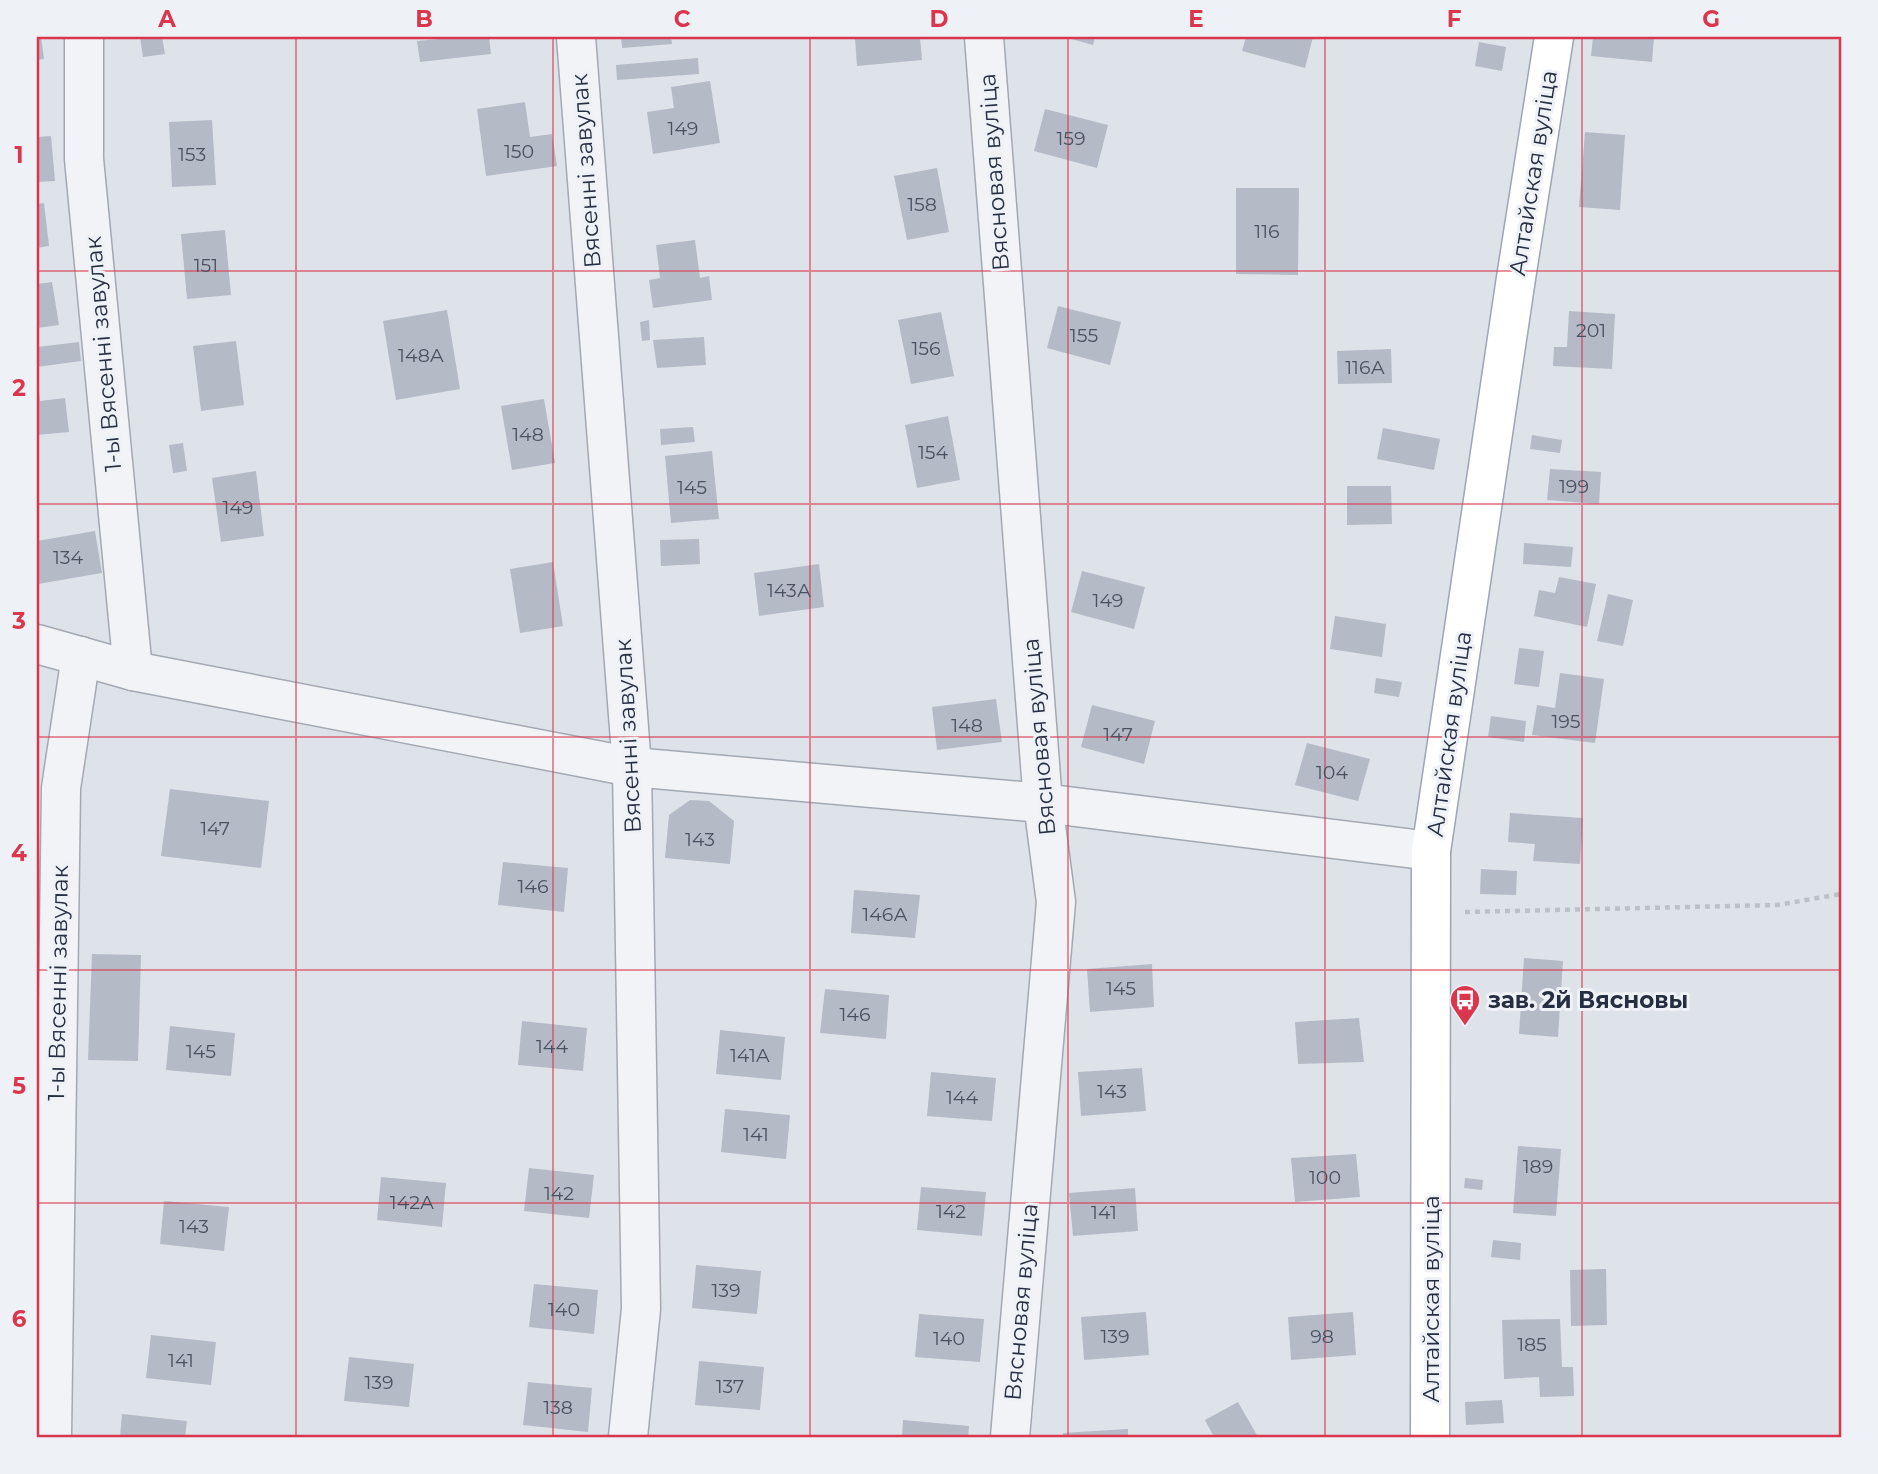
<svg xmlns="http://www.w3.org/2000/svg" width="1878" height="1474" viewBox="0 0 1878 1474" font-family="Montserrat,sans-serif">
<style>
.building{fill:#b5bbc6}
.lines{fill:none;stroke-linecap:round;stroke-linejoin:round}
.minor-casing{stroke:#a3a9b3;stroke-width:41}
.major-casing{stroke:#9ca6b6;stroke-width:41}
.path{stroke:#bcc0c8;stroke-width:4.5;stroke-dasharray:5 5;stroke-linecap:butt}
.minor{stroke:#f1f3f7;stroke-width:38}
.major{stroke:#fff;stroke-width:38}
.grid{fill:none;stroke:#da374e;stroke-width:2;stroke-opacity:0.55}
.labels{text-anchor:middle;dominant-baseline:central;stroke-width:6;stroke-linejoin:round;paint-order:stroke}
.number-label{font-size:19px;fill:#4a5262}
.street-label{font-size:23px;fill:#262f41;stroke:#eef1f6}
.poi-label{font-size:23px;font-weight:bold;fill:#262f41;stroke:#eef1f6;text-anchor:start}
.neatline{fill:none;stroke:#da374e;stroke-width:2.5}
.grid-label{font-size:23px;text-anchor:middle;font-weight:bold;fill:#da374e}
</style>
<rect width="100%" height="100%" fill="#dee2e9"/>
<g class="building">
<polygon points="37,37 41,37 44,59 37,60"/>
<polygon points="140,37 162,37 165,54 143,57"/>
<polygon points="459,37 489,37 491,54 420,62 417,41"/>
<polygon points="621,37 671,37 672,44 622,48"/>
<polygon points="855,37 920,37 922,60 857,66"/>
<polygon points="1064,37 1095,37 1093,45"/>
<polygon points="1246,37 1313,37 1305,68 1242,51"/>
<polygon points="1593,37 1654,37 1652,62 1591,56"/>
<polygon points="1479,42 1506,47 1502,71 1475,66"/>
<polygon points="698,58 699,74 617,80 616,65"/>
<polygon points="710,81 720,143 653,154 647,112 674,108 671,87"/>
<polygon points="525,102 530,137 552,134 557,166 486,176 477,109"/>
<polygon points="1045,109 1108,125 1097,168 1034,151"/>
<polygon points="212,120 216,185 172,187 169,122"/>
<polygon points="1585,132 1625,135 1620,210 1579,207"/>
<polygon points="51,136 55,181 37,182 37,137"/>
<polygon points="937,168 949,232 907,240 894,176"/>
<polygon points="1236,188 1299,188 1298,275 1236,274"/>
<polygon points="44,203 49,246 37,248 37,204"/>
<polygon points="225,230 231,295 187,299 181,234"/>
<polygon points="695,240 700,278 709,276 712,300 653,308 649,280 660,278 656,245"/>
<polygon points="52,282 59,325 37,328 37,284"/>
<polygon points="1058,306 1121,322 1110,365 1047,348"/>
<polygon points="447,310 460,389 396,400 383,321"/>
<polygon points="1569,311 1615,314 1612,369 1553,366 1554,347 1567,347"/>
<polygon points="941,312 954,376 911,384 898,320"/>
<polygon points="649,320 650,340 642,341 640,322"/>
<polygon points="704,337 706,365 657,368 653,340"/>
<polygon points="236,341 244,405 201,411 193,346"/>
<polygon points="79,342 81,361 37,367 37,347"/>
<polygon points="1391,349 1392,383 1338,384 1337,351"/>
<polygon points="37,390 39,390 40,401 65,398 69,432 37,435"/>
<polygon points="544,399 555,463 512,470 501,406"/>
<polygon points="948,416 960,480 917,488 905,425"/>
<polygon points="693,427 695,442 661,445 660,429"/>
<polygon points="1383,428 1440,439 1434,470 1377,459"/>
<polygon points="1532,435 1562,440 1560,453 1530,449"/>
<polygon points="183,443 187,471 173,473 169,445"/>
<polygon points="712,451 719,519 671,523 665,456"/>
<polygon points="1550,469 1601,472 1599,504 1547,500"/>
<polygon points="256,471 264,536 221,542 212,478"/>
<polygon points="1347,486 1391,486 1392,524 1347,525"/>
<polygon points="95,531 102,573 38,584 37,541"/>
<polygon points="699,539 700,564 661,566 660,540"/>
<polygon points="1524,543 1573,547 1571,567 1523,564"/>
<polygon points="553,562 563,626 520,633 510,569"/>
<polygon points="819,564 824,607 759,616 754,573"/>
<polygon points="1082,571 1145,587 1134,629 1071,612"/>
<polygon points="1559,577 1596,584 1587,627 1534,616 1539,590 1555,593"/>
<polygon points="1608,594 1633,600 1623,646 1597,641"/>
<polygon points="1335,616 1386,624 1382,657 1330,649"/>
<polygon points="1519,648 1544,651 1539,687 1514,684"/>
<polygon points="1560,673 1604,679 1595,743 1532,735 1537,705 1555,708"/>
<polygon points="1376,678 1402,682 1399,697 1374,693"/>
<polygon points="996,699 1002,742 937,750 932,707"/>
<polygon points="1092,705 1155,721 1144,764 1081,747"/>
<polygon points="1491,716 1526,721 1524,742 1488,737"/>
<polygon points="1307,743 1370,759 1358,801 1295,785"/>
<polygon points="170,789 269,801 261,868 161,856"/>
<polygon points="690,800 709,801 734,821 730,864 665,858 669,815"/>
<polygon points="1510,813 1583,818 1580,864 1533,861 1535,844 1508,842"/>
<polygon points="503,862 568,868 564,912 498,905"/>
<polygon points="1481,869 1517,871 1516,895 1480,894"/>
<polygon points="854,890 920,895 915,938 851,933"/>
<polygon points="92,954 141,955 138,1061 88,1060"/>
<polygon points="1524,958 1563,961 1558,1037 1519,1034"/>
<polygon points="1152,964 1154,1007 1090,1012 1087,969"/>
<polygon points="825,989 889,995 886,1039 820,1033"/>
<polygon points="1359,1018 1364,1062 1298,1064 1295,1022"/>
<polygon points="522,1021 587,1028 583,1071 518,1065"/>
<polygon points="170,1026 235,1033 231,1076 166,1070"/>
<polygon points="720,1030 785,1037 781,1080 716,1074"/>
<polygon points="1142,1068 1146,1111 1081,1116 1078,1072"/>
<polygon points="931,1072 996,1078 992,1121 927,1116"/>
<polygon points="725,1109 790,1115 786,1159 721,1152"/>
<polygon points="1518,1146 1561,1149 1556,1216 1513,1213"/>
<polygon points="1356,1154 1360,1197 1295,1202 1291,1158"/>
<polygon points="529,1168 594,1175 589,1218 524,1211"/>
<polygon points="381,1177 446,1183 442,1227 377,1220"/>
<polygon points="1465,1178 1483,1180 1482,1190 1464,1188"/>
<polygon points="921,1187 986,1192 982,1236 917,1230"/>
<polygon points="1135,1188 1138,1231 1073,1236 1069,1193"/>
<polygon points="164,1201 229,1207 224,1251 160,1244"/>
<polygon points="1493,1240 1521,1243 1520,1260 1491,1257"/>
<polygon points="696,1265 761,1271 757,1314 692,1308"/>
<polygon points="1606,1269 1607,1325 1571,1326 1570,1270"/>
<polygon points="534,1284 598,1290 594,1334 529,1327"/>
<polygon points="1146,1312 1149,1355 1084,1360 1081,1317"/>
<polygon points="1353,1312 1356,1355 1291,1360 1288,1317"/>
<polygon points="919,1314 984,1319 980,1362 915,1357"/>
<polygon points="1560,1319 1562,1367 1573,1367 1574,1396 1540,1397 1539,1377 1504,1379 1502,1320"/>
<polygon points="151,1335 216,1342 211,1385 146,1378"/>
<polygon points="349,1357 414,1364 409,1407 344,1401"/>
<polygon points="699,1361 764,1367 760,1410 695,1405"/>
<polygon points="528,1382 592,1388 588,1432 523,1425"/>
<polygon points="1502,1400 1504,1423 1466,1425 1465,1402"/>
<polygon points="1238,1402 1258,1437 1214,1437 1205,1420"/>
<polygon points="122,1414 187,1421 185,1437 120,1437"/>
<polygon points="903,1420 969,1426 968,1437 902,1437"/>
<polygon points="1128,1429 1128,1437 1063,1437 1063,1433"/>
</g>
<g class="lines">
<g class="minor-casing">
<g id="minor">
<polyline points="84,37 84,159 133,671"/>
<polyline points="576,37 632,767 641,1309 628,1437"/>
<polyline points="984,37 1043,803 1056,902 1010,1437"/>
<polyline points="37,644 133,671 632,767 1043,803 1431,851"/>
<polyline points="52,1437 61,788 81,656"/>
</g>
</g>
<g class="major-casing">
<polyline id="major" points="1430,1437 1431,851 1516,278 1554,37"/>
</g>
<polyline class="path" points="1465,912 1777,905 1841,894"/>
<use href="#minor" class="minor"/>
<use href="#major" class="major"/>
</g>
<path class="grid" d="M296 37V1437M553 37V1437M810 37V1437M1068 37V1437M1325 37V1437M1582 37V1437M37 271H1841M37 504H1841M37 737H1841M37 970H1841M37 1203H1841"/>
<defs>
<g id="bus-pin" transform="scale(1.575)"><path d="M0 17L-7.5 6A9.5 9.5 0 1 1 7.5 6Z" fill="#da374e" stroke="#eef1f6"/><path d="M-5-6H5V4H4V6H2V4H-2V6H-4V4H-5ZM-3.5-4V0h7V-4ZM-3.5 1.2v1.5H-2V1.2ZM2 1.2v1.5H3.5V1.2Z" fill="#fff"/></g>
</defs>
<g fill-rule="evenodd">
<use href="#bus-pin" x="1465" y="1000"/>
</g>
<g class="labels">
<g class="number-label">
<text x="683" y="128">149</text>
<text x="1071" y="138">159</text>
<text x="519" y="151">150</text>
<text x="192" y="154">153</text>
<text x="922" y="204">158</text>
<text x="1267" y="231">116</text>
<text x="206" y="265">151</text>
<text x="1591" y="330">201</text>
<text x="1084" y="335">155</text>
<text x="926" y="348">156</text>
<text x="421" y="355">148А</text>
<text x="1365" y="367">116А</text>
<text x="528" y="434">148</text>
<text x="933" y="452">154</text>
<text x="1574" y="486">199</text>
<text x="692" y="487">145</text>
<text x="238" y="507">149</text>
<text x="68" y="557">134</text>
<text x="789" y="590">143А</text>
<text x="1108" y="600">149</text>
<text x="1566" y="721">195</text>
<text x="967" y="725">148</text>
<text x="1118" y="734">147</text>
<text x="1332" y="772">104</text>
<text x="215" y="828">147</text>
<text x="700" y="839">143</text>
<text x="533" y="886">146</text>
<text x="885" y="914">146А</text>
<text x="1121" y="988">145</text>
<text x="855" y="1014">146</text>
<text x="552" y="1046">144</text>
<text x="201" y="1051">145</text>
<text x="750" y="1055">141А</text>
<text x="1112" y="1091">143</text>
<text x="962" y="1097">144</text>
<text x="756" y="1134">141</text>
<text x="1538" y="1166">189</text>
<text x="1325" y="1177">100</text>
<text x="559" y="1193">142</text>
<text x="412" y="1202">142А</text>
<text x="951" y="1211">142</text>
<text x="1104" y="1212">141</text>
<text x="194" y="1226">143</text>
<text x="726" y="1290">139</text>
<text x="564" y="1309">140</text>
<text x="1115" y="1336">139</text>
<text x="1322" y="1336">98</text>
<text x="949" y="1338">140</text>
<text x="1532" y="1344">185</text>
<text x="181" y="1360">141</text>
<text x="379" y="1382">139</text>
<text x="730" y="1386">137</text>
<text x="558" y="1407">138</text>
</g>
<g class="street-label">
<text transform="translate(586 171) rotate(-94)">Вясенні завулак</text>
<text transform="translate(994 172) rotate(-94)">Вясновая вуліца</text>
<text transform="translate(1533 173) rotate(-81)">Алтайская вуліца</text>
<text transform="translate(103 354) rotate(-95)">1-ы Вясенні завулак</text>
<text transform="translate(1449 734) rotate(-82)">Алтайская вуліца</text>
<text transform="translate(628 736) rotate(-93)">Вясенні завулак</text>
<text transform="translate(1039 737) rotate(-95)">Вясновая вуліца</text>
<text transform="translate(58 983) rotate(-89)">1-ы Вясенні завулак</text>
<text transform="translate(1431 1299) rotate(-90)">Алтайская вуліца</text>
<text transform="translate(1021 1302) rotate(-85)">Вясновая вуліца</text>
</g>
<g class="poi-label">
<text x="1488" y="1000">зав. 2й Вясновы</text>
</g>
</g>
<rect width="1878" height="1474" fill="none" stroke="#eef1f6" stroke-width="77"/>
<rect x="38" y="38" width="1802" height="1398" class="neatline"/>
<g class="grid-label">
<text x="167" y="27">A</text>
<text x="424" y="27">B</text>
<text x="682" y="27">C</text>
<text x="939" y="27">D</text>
<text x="1196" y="27">E</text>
<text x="1454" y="27">F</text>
<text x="1711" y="27">G</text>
<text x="19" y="163">1</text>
<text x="19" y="396">2</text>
<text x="19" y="629">3</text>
<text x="19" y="861">4</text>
<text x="19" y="1094">5</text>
<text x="19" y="1327">6</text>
</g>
</svg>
